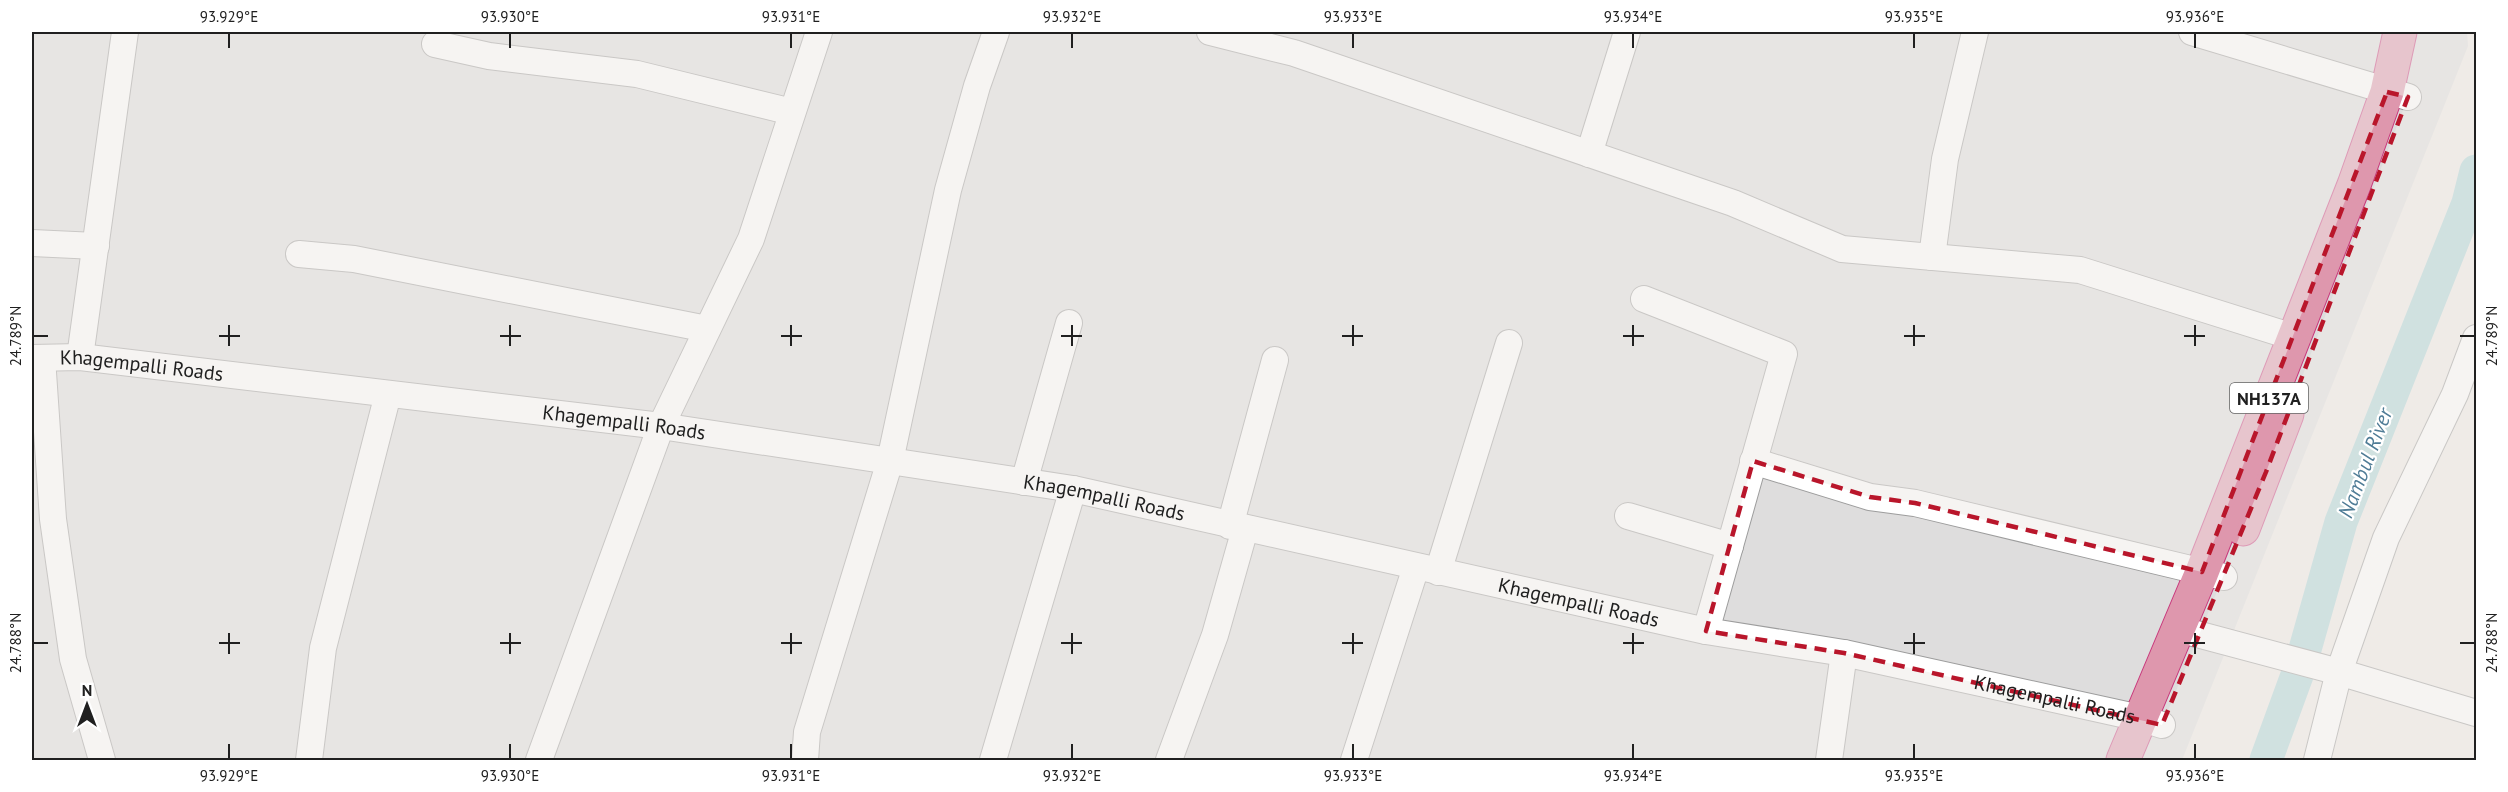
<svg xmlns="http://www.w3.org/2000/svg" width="2508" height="792" viewBox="0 0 2508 792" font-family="'PT Sans',sans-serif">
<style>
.residential{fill:#dedddd}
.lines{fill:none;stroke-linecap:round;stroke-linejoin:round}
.river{stroke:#acd4d8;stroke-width:33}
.minor-casing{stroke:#9d9d9d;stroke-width:28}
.highway-casing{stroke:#c8397c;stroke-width:35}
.minor{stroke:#fff;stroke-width:26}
.highway{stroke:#de97ad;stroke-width:33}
.marked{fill:none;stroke:#b9162b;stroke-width:4.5;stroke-dasharray:12 8;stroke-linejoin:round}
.ticks{fill:none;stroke:#202020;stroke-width:2}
.labels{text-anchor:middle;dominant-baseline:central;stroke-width:4.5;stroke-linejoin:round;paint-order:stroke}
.shield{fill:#fff;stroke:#636363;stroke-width:1.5}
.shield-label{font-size:18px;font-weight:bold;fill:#202020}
.street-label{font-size:20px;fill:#202020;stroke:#fff}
.water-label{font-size:21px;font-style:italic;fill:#4f7c96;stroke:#fff}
.neatline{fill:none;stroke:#202020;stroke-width:2}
.ticks-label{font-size:15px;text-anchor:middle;fill:#202020}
</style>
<rect width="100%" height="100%" fill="#efebe7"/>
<polygon class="residential" points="32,32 2467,32 2468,46 2182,760 32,760"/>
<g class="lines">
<polyline class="river" points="2266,760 2300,667 2341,522 2468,203 2476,171"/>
<g class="minor-casing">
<g id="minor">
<polyline points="1210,32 1294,53 1733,203 1842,249 2080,270 2293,337"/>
<polyline points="2192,32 2408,97"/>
<polyline points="435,44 489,56 637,74 792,112"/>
<polyline points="1589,154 1627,32"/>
<polyline points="32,243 96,246"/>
<polyline points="299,254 354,259 707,329"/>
<polyline points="1932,257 1945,159 1975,32"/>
<polyline points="1644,299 1784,354 1706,631"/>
<polyline points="80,357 125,32"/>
<path id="s1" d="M32 358 80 357 661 426 1073 489 1706 631 1844 653 2140 718 2162 725"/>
<polyline points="42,358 53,519 73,659 102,760"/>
<polyline points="1753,461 1870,497 1915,503 2224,577"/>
<polyline points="1024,482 1069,323"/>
<polyline points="1628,516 1730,546"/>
<polyline points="1230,526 1275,360"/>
<polyline points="1438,572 1509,343"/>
<polyline points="2178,629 2339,672 2476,713"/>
<polyline points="309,760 323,648 388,394"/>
<polyline points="539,760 661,426 751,239 819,32"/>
<polyline points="805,760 807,732 890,461 948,190 977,86 996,32"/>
<polyline points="993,760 1073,489"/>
<polyline points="1169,760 1215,635 1245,529"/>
<polyline points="1354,760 1416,567"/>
<polyline points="1829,760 1844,653"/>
<polyline points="2317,760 2339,672 2386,538 2455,394 2476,338"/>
</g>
</g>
<g class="highway-casing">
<g id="highway">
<polyline points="2243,529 2287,414"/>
<polyline points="2123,760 2202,572 2354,185 2387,92 2400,32"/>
</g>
</g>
<use href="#minor" class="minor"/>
<use href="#highway" class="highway"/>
</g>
<path d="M0 0H2508V792H0ZM2387 92 2408 97 2266 472 2162 725 1844 653 1706 631 1753 461 1870 497 1915 503 2202 572Z" fill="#efebe7" fill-opacity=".55" fill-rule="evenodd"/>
<path class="marked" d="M2387 92 2408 97 2266 472 2162 725 1844 653 1706 631 1753 461 1870 497 1915 503 2202 572Z"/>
<path class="ticks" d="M229 33V48M510 33V48M791 33V48M1072 33V48M1353 33V48M1633 33V48M1914 33V48M2195 33V48M229 325V346M510 325V346M791 325V346M1072 325V346M1353 325V346M1633 325V346M1914 325V346M2195 325V346M33 336H48M219 336H240M500 336H521M781 336H802M1061 336H1082M1342 336H1363M1623 336H1644M1904 336H1925M2184 336H2205M2460 336H2475M229 633V654M510 633V654M791 633V654M1072 633V654M1353 633V654M1633 633V654M1914 633V654M2195 633V654M33 643H48M219 643H240M500 643H521M781 643H802M1061 643H1082M1342 643H1363M1623 643H1644M1904 643H1925M2184 643H2205M2460 643H2475M229 744V759M510 744V759M791 744V759M1072 744V759M1353 744V759M1633 744V759M1914 744V759M2195 744V759"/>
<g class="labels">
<rect class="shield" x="2230" y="383" width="78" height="30" rx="4.5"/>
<g class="shield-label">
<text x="2269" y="398">NH137A</text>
</g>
<g class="street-label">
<text stroke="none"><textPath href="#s1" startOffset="110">Khagempalli Roads</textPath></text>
<text stroke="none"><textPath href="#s1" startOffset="596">Khagempalli Roads</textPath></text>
<text stroke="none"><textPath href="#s1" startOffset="1082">Khagempalli Roads</textPath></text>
<text stroke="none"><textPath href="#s1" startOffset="1568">Khagempalli Roads</textPath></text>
<text stroke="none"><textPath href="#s1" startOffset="2054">Khagempalli Roads</textPath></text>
</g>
<g class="water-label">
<text transform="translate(2365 463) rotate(-69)">Nambul River</text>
</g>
</g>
<rect width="2508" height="792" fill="none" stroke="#ffffff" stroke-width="66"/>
<g transform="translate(87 705)" stroke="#ffffff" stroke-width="4.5" paint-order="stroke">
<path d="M0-4.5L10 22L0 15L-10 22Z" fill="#202020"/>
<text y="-9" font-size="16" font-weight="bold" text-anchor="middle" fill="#202020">N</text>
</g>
<rect x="33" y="33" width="2442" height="726" class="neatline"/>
<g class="ticks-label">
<text x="229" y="22">93.929°E</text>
<text x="510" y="22">93.930°E</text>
<text x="791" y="22">93.931°E</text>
<text x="1072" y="22">93.932°E</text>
<text x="1353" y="22">93.933°E</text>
<text x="1633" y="22">93.934°E</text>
<text x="1914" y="22">93.935°E</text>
<text x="2195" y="22">93.936°E</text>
<text transform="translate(16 336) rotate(-90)" y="5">24.789°N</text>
<text transform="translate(2492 336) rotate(-90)" y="5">24.789°N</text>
<text transform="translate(16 643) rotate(-90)" y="5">24.788°N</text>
<text transform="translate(2492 643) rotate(-90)" y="5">24.788°N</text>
<text x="229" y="781">93.929°E</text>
<text x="510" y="781">93.930°E</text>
<text x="791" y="781">93.931°E</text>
<text x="1072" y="781">93.932°E</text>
<text x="1353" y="781">93.933°E</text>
<text x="1633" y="781">93.934°E</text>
<text x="1914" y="781">93.935°E</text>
<text x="2195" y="781">93.936°E</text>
</g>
</svg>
